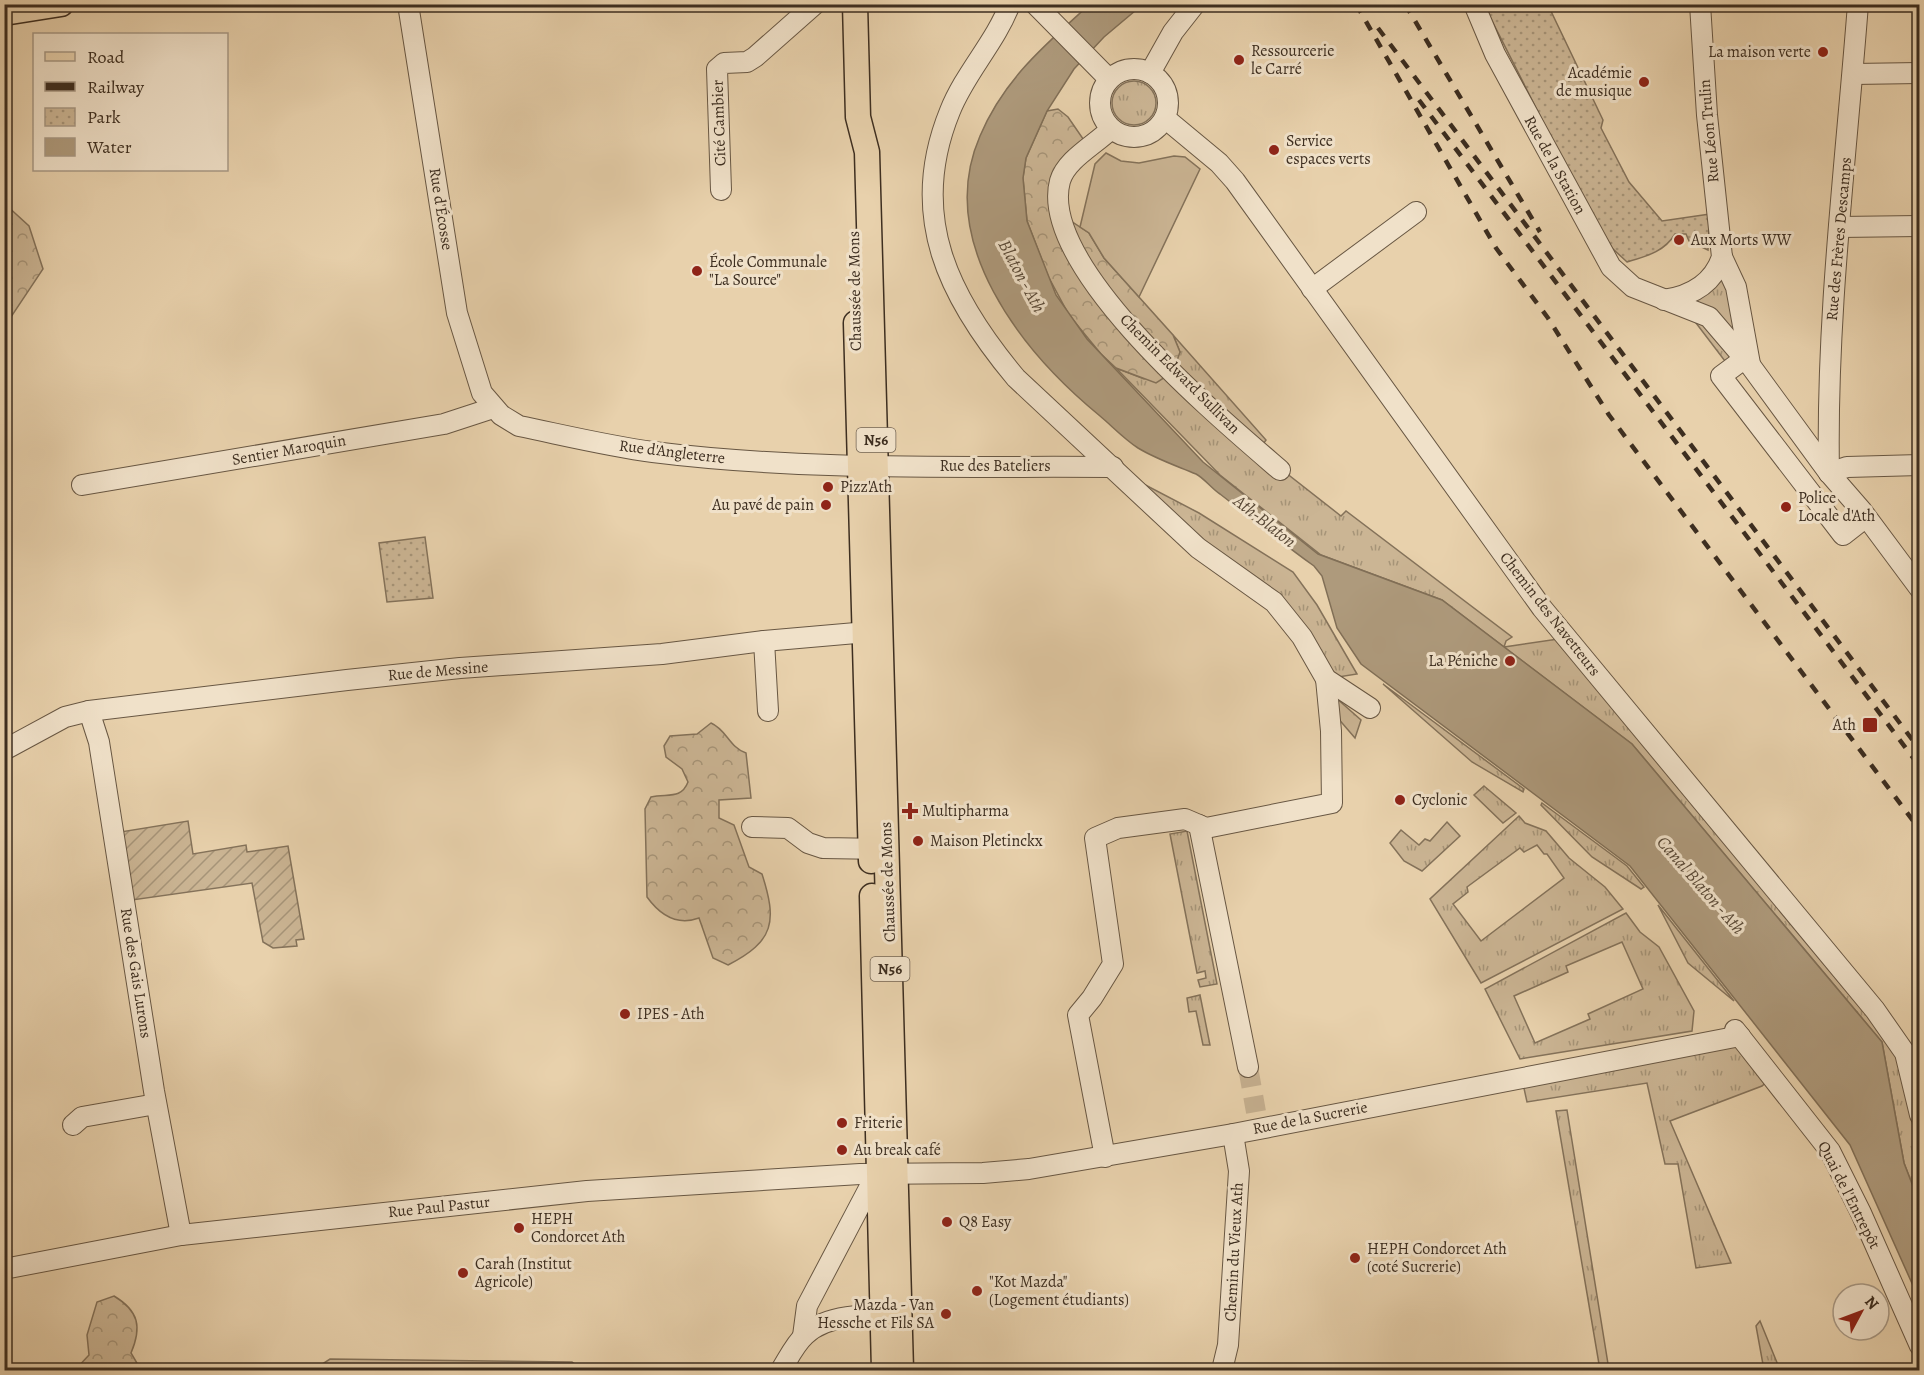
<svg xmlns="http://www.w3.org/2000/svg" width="1924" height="1375" viewBox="0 0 1924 1375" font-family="Alegreya,serif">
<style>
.grass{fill:url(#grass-tufts);stroke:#84725a;stroke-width:1.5;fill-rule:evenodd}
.forest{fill:url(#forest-crowns);stroke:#84725a;stroke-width:1.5}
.park{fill:url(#park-dots);stroke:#84725a;stroke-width:1.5}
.garden{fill:url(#garden-furrows);stroke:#84725a;stroke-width:1.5}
.pitch{fill:#cbb594;stroke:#84725a;stroke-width:1.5}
.water{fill:#ae9a7c;stroke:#816f57;stroke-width:1.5}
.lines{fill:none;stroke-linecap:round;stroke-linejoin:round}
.minor-tunnel{stroke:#c6b090;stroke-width:20;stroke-dasharray:20 10;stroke-linecap:butt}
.minor-casing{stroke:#685743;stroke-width:22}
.major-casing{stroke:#3d2e20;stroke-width:27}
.minor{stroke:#f0e1c9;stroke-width:20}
.major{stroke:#e8d1ac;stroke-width:24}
.rail{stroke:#3d2e20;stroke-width:4.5;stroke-dasharray:10 10;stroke-linecap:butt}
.poi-dot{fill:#8f2418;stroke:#f0e1c9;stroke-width:2}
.labels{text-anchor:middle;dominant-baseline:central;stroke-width:6;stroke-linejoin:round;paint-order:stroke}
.shield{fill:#f0e1c9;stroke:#736453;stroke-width:1.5}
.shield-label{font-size:15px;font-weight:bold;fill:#3d2e20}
.poi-label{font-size:16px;fill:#3d2e20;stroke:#f0e1c9;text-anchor:start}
.street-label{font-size:16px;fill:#3d2e20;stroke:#f0e1c9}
.water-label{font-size:18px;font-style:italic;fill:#594937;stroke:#f0e1c9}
</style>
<defs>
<pattern id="grass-tufts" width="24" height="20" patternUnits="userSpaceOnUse" patternTransform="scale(1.5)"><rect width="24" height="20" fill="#cbb594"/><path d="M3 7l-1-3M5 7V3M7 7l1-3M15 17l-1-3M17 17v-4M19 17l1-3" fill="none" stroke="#a69478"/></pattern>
<pattern id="forest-crowns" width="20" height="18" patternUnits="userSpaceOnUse" patternTransform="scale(1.5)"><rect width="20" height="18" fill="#cbb594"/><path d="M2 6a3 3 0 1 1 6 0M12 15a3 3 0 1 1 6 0" fill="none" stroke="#a69478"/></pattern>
<pattern id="park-dots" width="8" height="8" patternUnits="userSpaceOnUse" patternTransform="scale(1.5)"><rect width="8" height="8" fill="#cbb594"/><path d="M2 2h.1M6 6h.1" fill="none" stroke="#a69478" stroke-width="1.8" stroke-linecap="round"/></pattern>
<pattern id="garden-furrows" width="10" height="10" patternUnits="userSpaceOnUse" patternTransform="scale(1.5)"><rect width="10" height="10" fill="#cbb594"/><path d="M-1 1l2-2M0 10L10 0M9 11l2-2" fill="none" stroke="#a69478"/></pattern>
</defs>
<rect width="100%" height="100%" fill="#e8d1ac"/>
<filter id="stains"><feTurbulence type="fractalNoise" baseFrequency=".00333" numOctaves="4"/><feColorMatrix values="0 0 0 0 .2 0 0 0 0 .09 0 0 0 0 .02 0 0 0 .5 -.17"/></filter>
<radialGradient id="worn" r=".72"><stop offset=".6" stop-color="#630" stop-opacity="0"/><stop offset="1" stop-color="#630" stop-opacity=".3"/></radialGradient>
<g class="grass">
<circle cx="1134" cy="103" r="22"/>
<polygon points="1722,257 1750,365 1731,369 1677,298"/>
<polygon points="1173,335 1266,440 1258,451 1341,516 1346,511 1512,637 1506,641 1504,647 1558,639 1893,1047 1902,1071 1913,1126 1919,1139 1919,1202 1904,1163 1882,1042 1632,744 1442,600 1321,555 1220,475 1116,368 1144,379 1180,352"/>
<polygon points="1132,478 1199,513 1293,572 1317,605 1357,674 1326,679 1302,637"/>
<polygon points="1383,684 1524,789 1523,792 1472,762"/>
<polygon points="1335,697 1361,720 1355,738 1336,716"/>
<polygon points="1484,786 1516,813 1503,823 1474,795"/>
<polygon points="1542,803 1627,866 1644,887 1641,889 1592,857 1541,805"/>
<path d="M1519 816 1525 823 1546 831 1569 858 1605 887 1623 909 1481 983 1430 899ZM1537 845 1544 854H1547L1564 878 1481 941 1453 904 1468 892 1467 887 1520 848 1524 852Z"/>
<polygon points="1447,822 1460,836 1422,871 1404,861 1390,843 1401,830 1419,845 1425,839 1430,841"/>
<polygon points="1187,831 1217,984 1200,987 1198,980 1206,978 1205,971 1197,973 1170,834"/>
<polygon points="1658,905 1734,1001 1688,963"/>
<path d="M1626 913 1640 932 1659 947 1694 1011 1692 1031 1520 1059 1485 989ZM1622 942 1643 989 1588 1014 1590 1019 1535 1043 1514 996 1568 972 1566 966Z"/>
<polygon points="1200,995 1210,1045 1203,1045 1196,1011 1189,1012 1187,998"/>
<polygon points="1739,1038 1773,1076 1762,1086 1670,1121 1731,1263 1696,1268 1678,1164 1665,1164 1647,1083 1527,1102 1522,1079"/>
<polygon points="1567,1110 1609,1370 1600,1370 1556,1111"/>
<polygon points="1760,1321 1780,1370 1764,1370 1756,1326"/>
</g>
<g class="forest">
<polygon points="1058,109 1068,117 1090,149 1060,182 1071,221 1089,233 1104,258 1173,335 1180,352 1173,372 1156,383 1116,368 1101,354 1069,315 1048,276 1027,221 1023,178 1026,158 1047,111"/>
<polygon points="5,204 29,226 43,269 9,320 5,322"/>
<path d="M711 723C727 730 729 747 746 753L751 798 719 800V818L734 825 749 867 762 874C777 921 775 941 728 965L713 958 699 918C677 926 660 915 647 897L645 809 651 797C667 793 681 800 688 782L682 769 666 757 664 746 670 736 697 734Z"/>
<path d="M114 1296C139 1311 142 1327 131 1353L141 1370H75L89 1355 87 1335 97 1302Z"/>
</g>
<g class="park">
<path d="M1484 5H1548L1603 120 1601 128 1629 182 1662 221 1717 213 1709 226 1708 250 1689 241 1686 234H1675C1664 252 1647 256 1627 262L1612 248 1567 169Z"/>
<polygon points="425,537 433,598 387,602 379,543"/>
</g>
<polygon class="garden" points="188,821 193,854 246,845 247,852 288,846 304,939 296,940 297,946 273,948 263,942 252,883 125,901 114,833"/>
<g class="pitch">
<polygon points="1106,153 1121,161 1139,163 1174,156 1185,157 1200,169 1139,297 1104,258 1089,233 1080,227 1095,164"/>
<polygon points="330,1359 572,1362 583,1370 313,1370"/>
</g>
<path class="water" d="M1089 5H1142L1104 37 1074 69 1047 111 1026 158 1023 178 1027 221 1056 295 1087 339 1203 462 1318 554 1442 600 1632 744 1882 1042 1904 1163 1919 1202V1299L1850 1145 1630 866 1361 664 1337 628 1322 576 1314 566C1282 543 1251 518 1220 494 1212 489 1204 478 1196 474 1177 466 1156 459 1138 448 1124 439 1112 426 1100 416 1022 352 934 242 980 136 1004 79 1045 45 1089 5Z"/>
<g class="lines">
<polyline class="minor-tunnel" points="1248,1067 1256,1112"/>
<g class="minor-casing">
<g id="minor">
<path d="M408 4 457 313 482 393 501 415 519 426C563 435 608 446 653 452 805 471 960 466 1113 467"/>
<path d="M1010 4C995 43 965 73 950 111 907 216 949 298 1016 378L1198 548 1274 602 1302 637 1326 679 1370 708"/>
<polyline points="1035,4 1109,79"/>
<polyline points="1474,4 1495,54 1611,267 1633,287 1709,317 1750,365 1829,473 1862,511 1920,589"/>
<circle cx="1134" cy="103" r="34"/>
<polyline points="1150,73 1173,32 1195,4"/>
<polyline points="1853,74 1920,73"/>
<polyline points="1166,119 1219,163 1235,181 1542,608 1875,1010 1905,1053 1920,1115"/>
<path d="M1110 130C1093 146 1066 160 1060 181 1037 266 1221 419 1280 470"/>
<polyline points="721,190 717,69 724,63 747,62 755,57 815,4"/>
<polyline points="1839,227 1920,226"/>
<polyline points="1722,257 1736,287 1750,364"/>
<polyline points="1312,289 1416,212"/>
<path d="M1664 300C1691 296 1713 284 1722 257L1707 115 1700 4"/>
<polyline points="1744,359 1721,376 1843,535 1866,517"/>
<path d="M1829 473C1826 316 1846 161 1858 4"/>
<polyline points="1829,473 1847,467 1920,465"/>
<polyline points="82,485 444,424 493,408"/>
<polyline points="764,641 768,711"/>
<polyline points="89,711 99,742 154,1091 181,1235"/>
<polyline points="4,750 65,717 89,711 347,680 460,668 662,654 764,641 879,631"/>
<polyline points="1199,825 1248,1067"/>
<polyline points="752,827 788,828 808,843 823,848 884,849"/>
<polyline points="1735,1030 1830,1151 1861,1213 1920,1346"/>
<polyline points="73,1125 82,1117 156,1104"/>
<polyline points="1105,1157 1078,1015 1092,998 1113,964 1095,838 1118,828 1185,819 1206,828 1332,803 1331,731 1326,679"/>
<polyline points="4,1269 181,1235 587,1191 860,1174 983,1173 1029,1169 1233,1134 1740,1036"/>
<polyline points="803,1336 807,1306 877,1173"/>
<path d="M781 1370C788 1359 795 1344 805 1335 828 1313 867 1315 897 1316"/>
<polyline points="1222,1370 1228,1345 1239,1171 1233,1134"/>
</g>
</g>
<g class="major-casing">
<g id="major">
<polyline points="855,4 858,117 867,152 901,1370"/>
<polyline points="4,13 61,4"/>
<polyline points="856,323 871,861"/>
<polyline points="872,896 884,1370"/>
</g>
</g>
<use href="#minor" class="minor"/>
<use href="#major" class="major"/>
<g class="rail">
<polyline points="1356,4 1496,248 1548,318 1609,415 1920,830"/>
<polyline points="1405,4 1540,232"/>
<polyline points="1378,28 1920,750"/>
<polyline points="1419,100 1920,767"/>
</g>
</g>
<g class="poi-dot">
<circle cx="1823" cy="52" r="6"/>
<circle cx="1239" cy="60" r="6"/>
<circle cx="1644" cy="82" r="6"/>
<circle cx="1274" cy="150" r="6"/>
<circle cx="1679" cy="240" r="6"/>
<circle cx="697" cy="271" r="6"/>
<circle cx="828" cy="487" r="6"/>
<circle cx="826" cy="505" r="6"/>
<circle cx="1786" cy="507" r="6"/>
<circle cx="1510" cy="661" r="6"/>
<rect x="1862" y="717" width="16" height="16" rx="3"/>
<circle cx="1400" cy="800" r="6"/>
<path d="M907 802h6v6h6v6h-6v6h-6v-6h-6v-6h6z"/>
<circle cx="918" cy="841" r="6"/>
<circle cx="625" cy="1014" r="6"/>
<circle cx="842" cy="1123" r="6"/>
<circle cx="842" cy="1150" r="6"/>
<circle cx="947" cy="1222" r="6"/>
<circle cx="519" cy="1228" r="6"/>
<circle cx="1355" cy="1258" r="6"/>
<circle cx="463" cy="1273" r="6"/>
<circle cx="977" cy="1291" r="6"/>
<circle cx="946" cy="1314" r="6"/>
</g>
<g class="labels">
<g class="shield">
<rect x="856.5" y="428" width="39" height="24" rx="4.5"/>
<rect x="870.5" y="957" width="39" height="24" rx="4.5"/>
</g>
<g class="shield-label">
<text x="876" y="440">N56</text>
<text x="890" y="969">N56</text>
</g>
<g class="poi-label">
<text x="1251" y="51">Ressourcerie<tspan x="1251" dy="18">le Carré</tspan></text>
<text x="1811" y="52" text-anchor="end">La maison verte</text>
<text x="1632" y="73" text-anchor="end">Académie<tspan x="1632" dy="18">de musique</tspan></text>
<text x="1286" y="141">Service<tspan x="1286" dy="18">espaces verts</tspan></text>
<text x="1691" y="240">Aux Morts WW</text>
<text x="709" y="262">École Communale<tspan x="709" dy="18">"La Source"</tspan></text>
<text x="840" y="487">Pizz'Ath</text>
<text x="1798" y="498">Police<tspan x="1798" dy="18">Locale d'Ath</tspan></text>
<text x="814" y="505" text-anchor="end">Au pavé de pain</text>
<text x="1498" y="661" text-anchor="end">La Péniche</text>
<text x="1856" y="725" text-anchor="end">Ath</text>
<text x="1412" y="800">Cyclonic</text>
<text x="922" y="811">Multipharma</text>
<text x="930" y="841">Maison Pletinckx</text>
<text x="637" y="1014">IPES - Ath</text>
<text x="854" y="1123">Friterie</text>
<text x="854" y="1150">Au break café</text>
<text x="531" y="1219">HEPH<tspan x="531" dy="18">Condorcet Ath</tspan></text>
<text x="959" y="1222">Q8 Easy</text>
<text x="1367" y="1249">HEPH Condorcet Ath<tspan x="1367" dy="18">(coté Sucrerie)</tspan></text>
<text x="475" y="1264">Carah (Institut<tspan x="475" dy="18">Agricole)</tspan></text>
<text x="989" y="1282">"Kot Mazda"<tspan x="989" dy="18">(Logement étudiants)</tspan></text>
<text x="934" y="1305" text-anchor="end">Mazda - Van<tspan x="934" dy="18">Hessche et Fils SA</tspan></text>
</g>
<g class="street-label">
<text transform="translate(719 123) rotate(-92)">Cité Cambier</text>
<text transform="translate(1709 131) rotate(-95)">Rue Léon Trulin</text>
<text transform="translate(1555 165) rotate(61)">Rue de la Station</text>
<text transform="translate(441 209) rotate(81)">Rue d'Écosse</text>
<text transform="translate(1839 239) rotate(-85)">Rue des Frères Descamps</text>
<text transform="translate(855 291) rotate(-91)">Chaussée de Mons</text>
<text transform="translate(1180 374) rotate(45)">Chemin Edward Sullivan</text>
<text transform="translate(289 450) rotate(-10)">Sentier Maroquin</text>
<text transform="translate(672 452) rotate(7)">Rue d'Angleterre</text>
<text x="995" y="466">Rue des Bateliers</text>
<text transform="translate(1550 614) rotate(52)">Chemin des Navetteurs</text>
<text transform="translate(438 671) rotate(-5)">Rue de Messine</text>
<text transform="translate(888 882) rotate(-92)">Chaussée de Mons</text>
<text transform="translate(136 973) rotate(81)">Rue des Gais Lurons</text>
<text transform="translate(1310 1118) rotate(-11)">Rue de la Sucrerie</text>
<text transform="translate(1849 1195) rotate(63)">Quai de l'Entrepôt</text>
<text transform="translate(439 1207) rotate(-6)">Rue Paul Pastur</text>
<text transform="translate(1234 1252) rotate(-87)">Chemin du Vieux Ath</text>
</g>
<g class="water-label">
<text transform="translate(1022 276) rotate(62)">Blaton - Ath</text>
<text transform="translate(1265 521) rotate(38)">Ath-Blaton</text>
<text transform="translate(1701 885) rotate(49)">Canal Blaton - Ath</text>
</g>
</g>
<rect width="1924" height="1375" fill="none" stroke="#e8d1ac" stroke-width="24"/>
<rect x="6" y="6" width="1912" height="1363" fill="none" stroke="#3d2e20" stroke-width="3"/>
<rect x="12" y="12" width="1900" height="1351" fill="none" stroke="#3d2e20" stroke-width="1.5"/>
<rect x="33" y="33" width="195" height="138" fill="#f0e1c9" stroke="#a89985" stroke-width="1.5"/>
<rect x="45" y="52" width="30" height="9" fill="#e8d1ac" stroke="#a89985" stroke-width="1.5"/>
<text x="87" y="63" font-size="18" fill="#3d2e20">Road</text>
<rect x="45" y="82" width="30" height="9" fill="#3d2e20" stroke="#a89985" stroke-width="1.5"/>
<text x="87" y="93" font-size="18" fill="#3d2e20">Railway</text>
<rect x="45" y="108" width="30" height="18" fill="url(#park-dots)" stroke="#a89985" stroke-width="1.5"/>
<text x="87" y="123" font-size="18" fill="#3d2e20">Park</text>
<rect x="45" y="138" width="30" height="18" fill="#ae9a7c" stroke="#a89985" stroke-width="1.5"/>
<text x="87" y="153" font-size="18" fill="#3d2e20">Water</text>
<g transform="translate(1861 1312) rotate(49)"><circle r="28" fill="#f0e1c9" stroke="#a89985" stroke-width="1.5"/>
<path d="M0-4.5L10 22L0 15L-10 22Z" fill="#8f2418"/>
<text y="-9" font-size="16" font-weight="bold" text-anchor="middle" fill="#3d2e20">N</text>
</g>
<rect width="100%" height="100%" filter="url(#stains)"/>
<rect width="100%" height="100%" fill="url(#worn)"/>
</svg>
